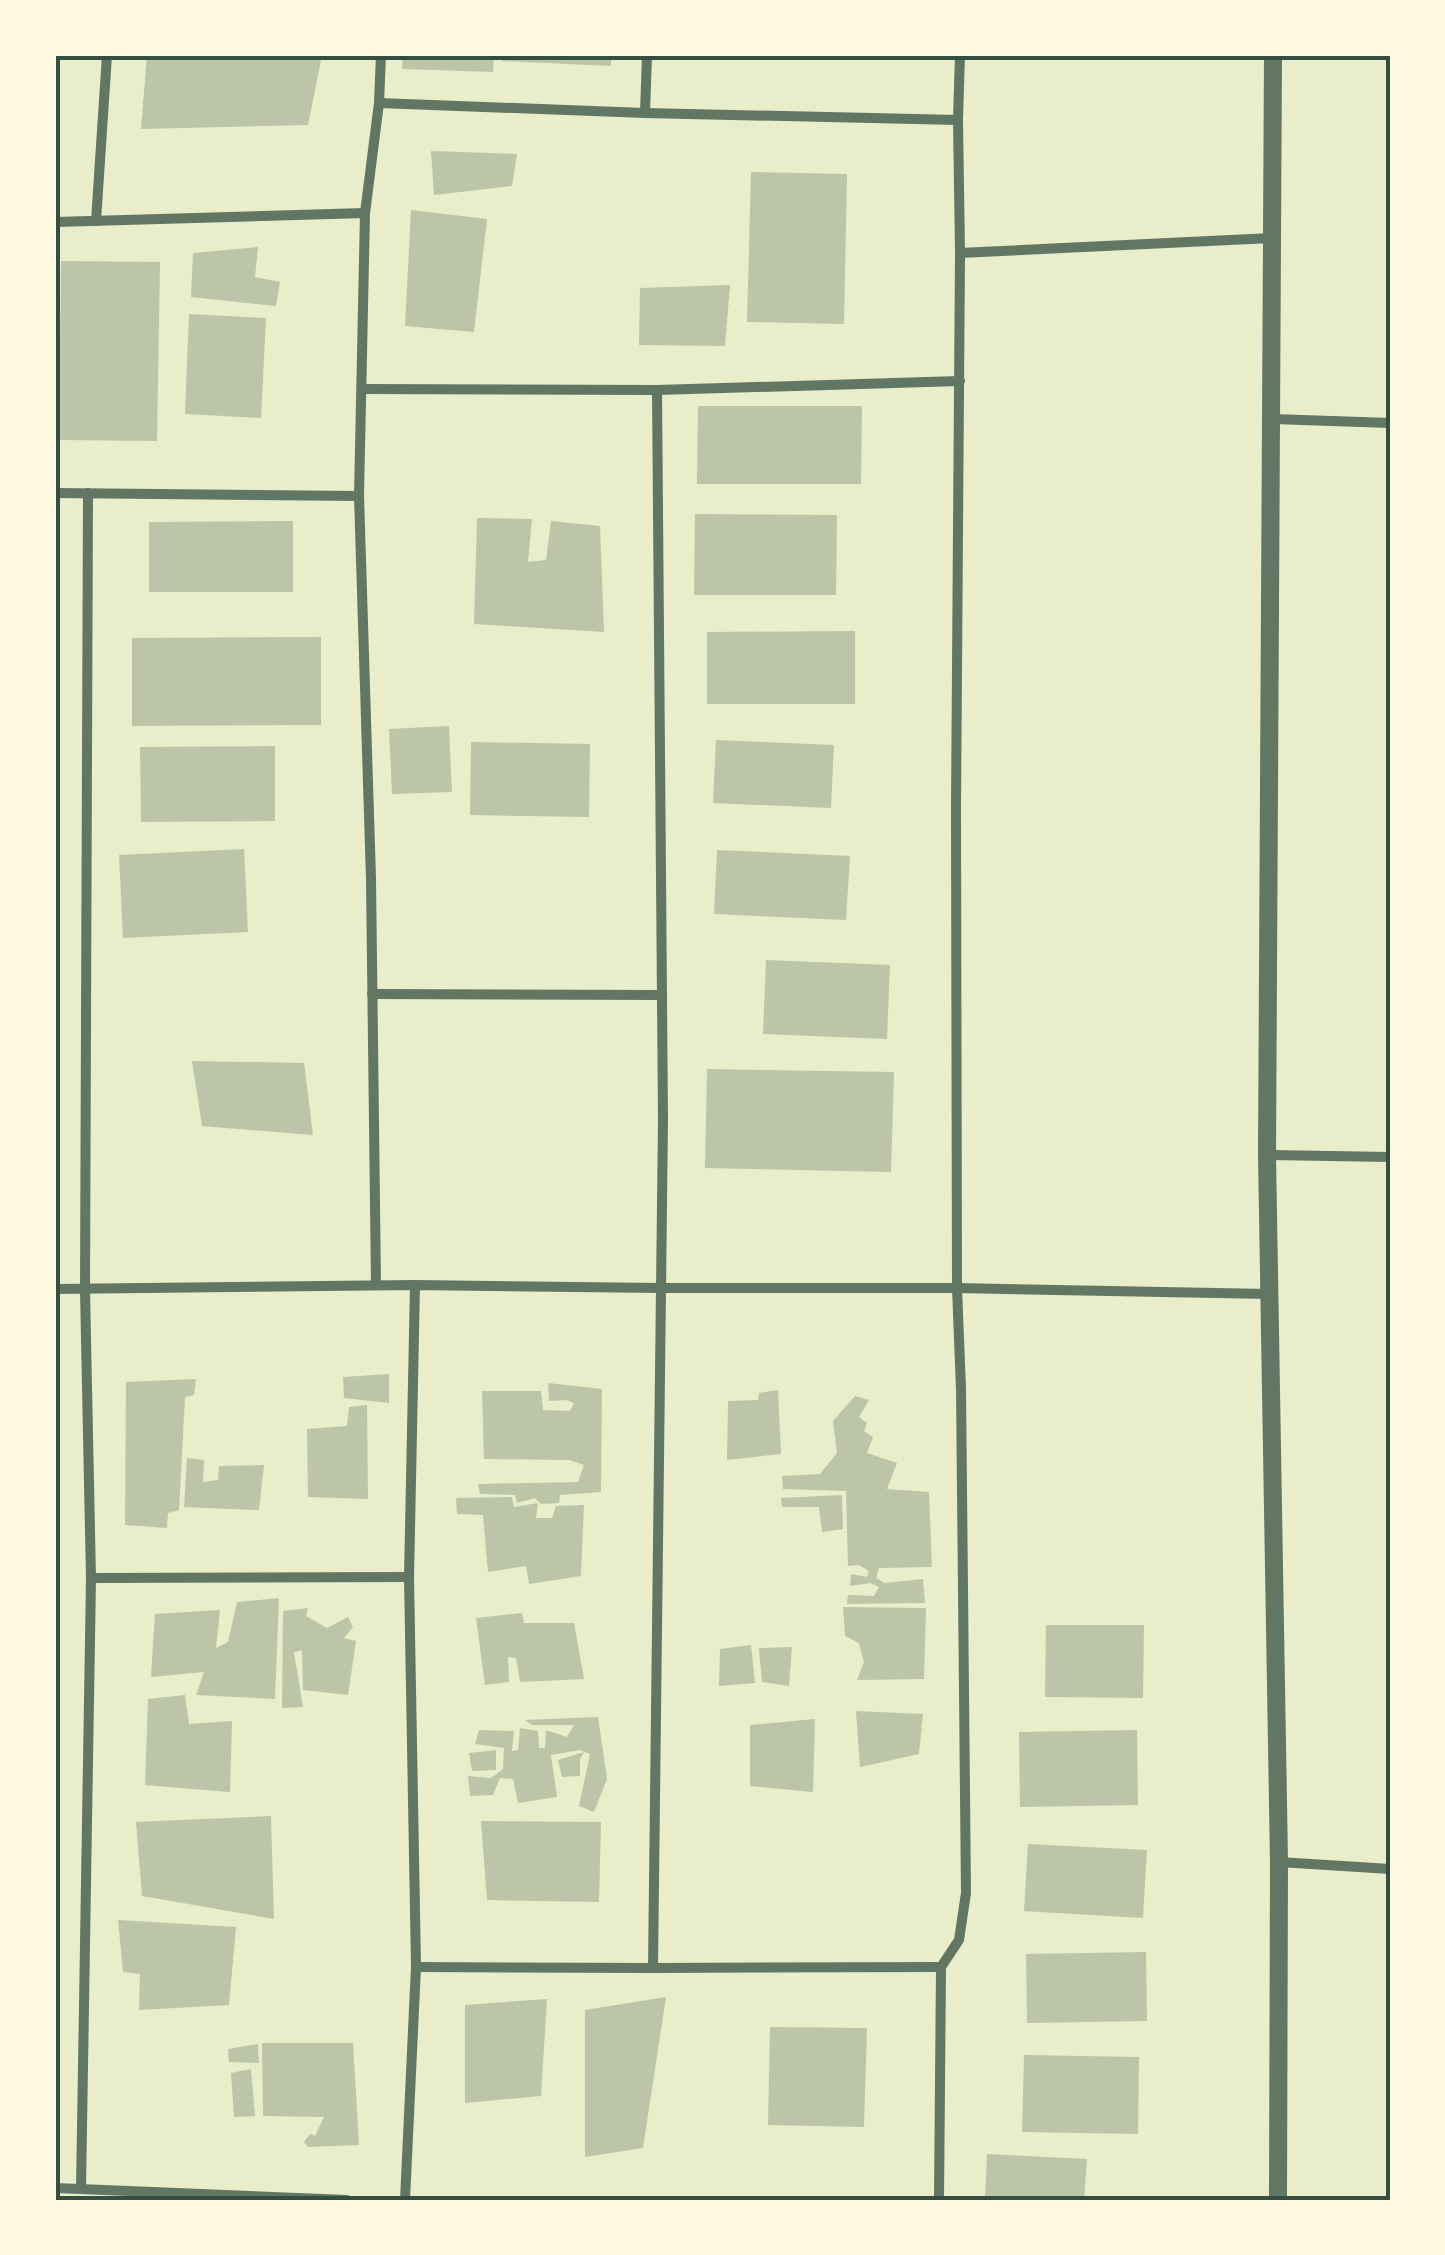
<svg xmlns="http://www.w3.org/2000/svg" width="1445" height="2255" viewBox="0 0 1445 2255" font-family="'Fira Sans',sans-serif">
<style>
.building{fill:#bcc5a7}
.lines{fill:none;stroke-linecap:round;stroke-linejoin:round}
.minor{stroke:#617663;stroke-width:10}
.tertiary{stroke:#617663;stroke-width:18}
.neatline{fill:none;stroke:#344e41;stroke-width:4}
</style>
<rect width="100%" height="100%" fill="#e9edc9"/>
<g class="building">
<polygon points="147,55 322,55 308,125 141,129"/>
<polygon points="403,55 494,55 493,72 402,69"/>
<polygon points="502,55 611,55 611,66 502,61"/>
<polygon points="431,151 517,154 512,186 434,195"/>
<polygon points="751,172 847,174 844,324 747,322"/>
<polygon points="411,210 487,219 474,332 405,326"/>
<polygon points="258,247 255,277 280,282 276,306 191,297 193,253"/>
<polygon points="61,261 160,262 157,441 59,440"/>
<polygon points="730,285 725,346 639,345 640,288"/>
<polygon points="189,314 266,318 261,418 185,414"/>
<polygon points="698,406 862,406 861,484 697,484"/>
<polygon points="695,514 837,515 836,595 694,595"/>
<polygon points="477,518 532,519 528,562 546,560 551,521 600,526 604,632 474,624"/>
<polygon points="293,521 293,592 149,592 149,522"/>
<polygon points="855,631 855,704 707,704 707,632"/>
<polygon points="321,637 321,725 132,726 132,638"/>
<polygon points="449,726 452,792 392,794 389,729"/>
<polygon points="716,740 834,745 831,808 713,803"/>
<polygon points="471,742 590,744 589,817 470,815"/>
<polygon points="275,746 275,821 141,822 140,747"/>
<polygon points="244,849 248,932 123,938 119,855"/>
<polygon points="717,850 850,856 846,920 714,914"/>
<polygon points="766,960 890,965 887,1039 763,1034"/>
<polygon points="192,1061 304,1063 313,1135 202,1126"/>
<polygon points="707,1069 894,1072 891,1172 705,1168"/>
<polygon points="389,1374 389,1403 344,1398 343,1377"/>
<polygon points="196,1379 194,1395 185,1397 179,1510 168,1513 167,1528 125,1525 126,1382"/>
<polygon points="548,1383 602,1389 601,1492 560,1495 559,1503 541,1504 535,1498 517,1503 515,1495 480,1494 478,1484 578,1482 584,1465 569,1460 484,1459 482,1391 541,1391 543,1410 570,1411 574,1403 566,1400 549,1401"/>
<polygon points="778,1390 781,1454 727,1460 728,1401 758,1400 759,1393"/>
<polygon points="855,1396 869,1400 859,1417 867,1423 864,1431 873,1437 867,1453 897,1463 887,1489 929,1492 932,1567 879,1568 876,1578 885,1583 923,1579 925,1603 847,1604 848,1595 874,1596 879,1587 870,1583 850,1586 851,1574 867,1577 869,1571 859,1565 848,1566 846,1491 783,1489 782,1476 820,1474 837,1453 833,1421"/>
<polygon points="367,1405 368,1499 308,1497 307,1429 347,1426 349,1407"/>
<polygon points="187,1458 204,1460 203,1482 218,1480 219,1466 264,1465 259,1510 184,1507"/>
<polygon points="842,1495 843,1529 822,1532 819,1507 782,1507 781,1498"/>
<polygon points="512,1497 514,1507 538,1503 536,1518 552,1518 556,1506 584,1505 581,1576 529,1584 526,1566 488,1572 483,1515 457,1514 456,1498"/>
<polygon points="279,1598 275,1699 196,1695 204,1672 151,1677 155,1614 220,1610 216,1648 228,1642 237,1602"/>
<polygon points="843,1607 926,1608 924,1679 857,1680 864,1662 859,1643 845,1636"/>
<polygon points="308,1608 306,1616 327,1628 348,1617 353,1627 344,1638 356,1641 348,1695 303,1690 302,1650 294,1652 303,1707 282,1708 283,1611"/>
<polygon points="522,1613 524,1623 574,1623 584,1679 520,1682 516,1658 508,1657 509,1682 485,1685 476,1618"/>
<polygon points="1046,1625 1144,1625 1143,1698 1045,1697"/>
<polygon points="751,1645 755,1683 719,1686 720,1649"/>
<polygon points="792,1647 789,1686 762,1682 759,1648"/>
<polygon points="185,1695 189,1724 232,1721 230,1792 145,1785 148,1699"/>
<polygon points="856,1711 923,1714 919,1754 860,1767"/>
<polygon points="598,1717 607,1779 594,1812 579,1806 590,1754 580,1750 551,1755 557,1797 518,1803 513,1779 500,1778 493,1795 470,1796 468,1776 491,1778 503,1769 504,1748 475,1744 479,1730 514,1731 512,1751 518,1750 520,1728 538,1731 539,1748 545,1748 546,1730 567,1737 574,1725 532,1725 525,1720"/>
<polygon points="815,1719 813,1792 750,1786 750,1725"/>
<polygon points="1137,1730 1138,1805 1020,1807 1019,1732"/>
<polygon points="496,1750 496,1770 472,1771 469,1753"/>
<polygon points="584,1752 580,1759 580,1776 562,1777 558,1760"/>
<polygon points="271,1816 274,1919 142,1896 136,1822"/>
<polygon points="481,1821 601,1822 599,1902 487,1900"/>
<polygon points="1028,1844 1147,1850 1143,1918 1024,1911"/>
<polygon points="118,1920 236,1927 229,2005 139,2010 140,1974 123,1972"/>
<polygon points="1146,1952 1147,2021 1027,2023 1026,1954"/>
<polygon points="666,1997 643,2148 585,2157 585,2010"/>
<polygon points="547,1999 541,2096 465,2103 465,2005"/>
<polygon points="770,2027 867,2028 864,2127 768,2125"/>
<polygon points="262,2043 353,2043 359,2145 308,2147 304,2142 310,2134 315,2136 324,2117 263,2116"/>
<polygon points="258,2044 259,2063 229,2062 228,2049"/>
<polygon points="1024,2055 1139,2057 1138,2134 1022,2132"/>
<polygon points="251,2069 255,2116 234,2117 231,2073"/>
<polygon points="987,2154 1087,2159 1084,2200 985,2200"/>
</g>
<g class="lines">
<g class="minor">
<polyline points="379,103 645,113 958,120 960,253 1274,238"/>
<polyline points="645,113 647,55"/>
<polyline points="958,120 960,55"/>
<polyline points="96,221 107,55"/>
<polyline points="55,222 365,213"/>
<polyline points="362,389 657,390 960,381"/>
<polyline points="657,390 663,1120 653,1968 941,1967"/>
<polyline points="1273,419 1390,423"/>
<polyline points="55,493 359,496"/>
<polyline points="372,994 661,995"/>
<polyline points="1267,1155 1390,1157"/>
<polyline points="376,1285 371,879 359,496 365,213 379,103 381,55"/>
<polyline points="55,1289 415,1285 661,1288 957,1288 1269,1294"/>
<polyline points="91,1578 409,1577"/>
<polyline points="1279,1862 1390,1869"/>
<polyline points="416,1967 653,1968"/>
<polyline points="55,2188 347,2200"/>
<polyline points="81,2189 91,1578 85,1290 88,493"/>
<polyline points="405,2200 416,1967 409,1577 415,1285"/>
<polyline points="939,2200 941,1967 959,1940 966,1893 961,1389 957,1288 956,808 960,253"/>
</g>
<polyline class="tertiary" points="1273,55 1267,1155 1279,1862 1278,2200"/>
</g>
<rect width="1445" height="2255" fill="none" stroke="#fefae0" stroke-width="115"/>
<rect x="58" y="58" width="1330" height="2140" class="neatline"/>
</svg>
